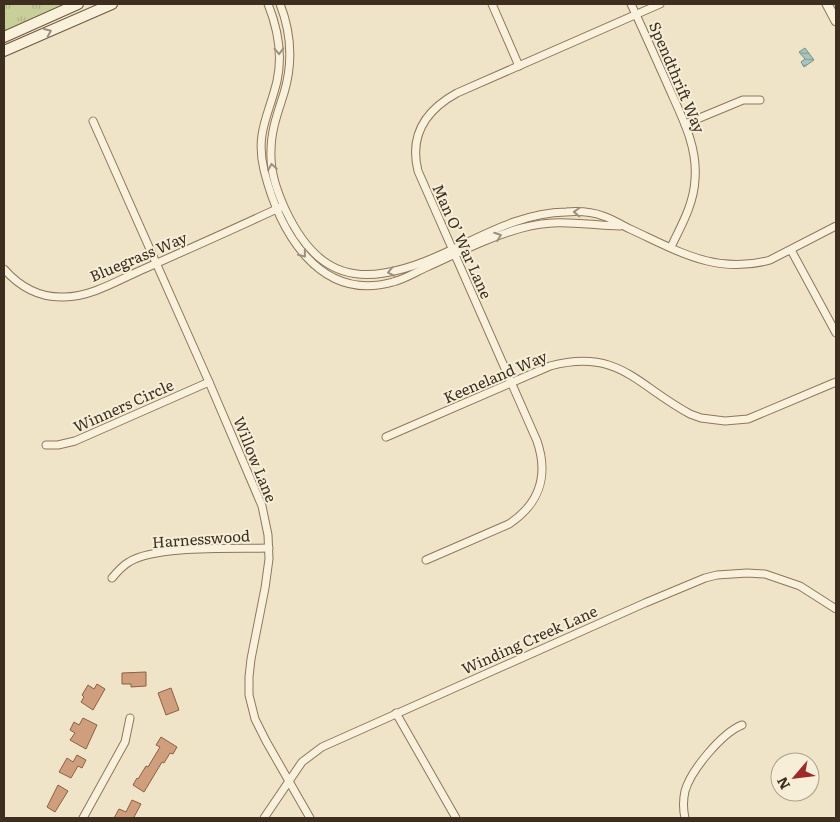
<svg xmlns="http://www.w3.org/2000/svg" width="840" height="822" viewBox="0 0 840 822" font-family="Literata,serif">
<style>
.grass{fill:url(#grass-tufts)}
.water{fill:url(#water-rules);stroke:#6f938a}
.building{fill:#cf9f7d;stroke:#8d5f41}
.lines{fill:none;stroke-linecap:round;stroke-linejoin:round}
.minor-casing{stroke:#8d765c;stroke-width:9}
.tertiary-casing{stroke:#8d765c;stroke-width:11}
.secondary-casing{stroke:#6f573f;stroke-width:12}
.minor{stroke:#faf1dc;stroke-width:7}
.tertiary{stroke:#faf1dc;stroke-width:9}
.secondary{stroke:#faf1dc;stroke-width:10}
.oneway{stroke:#9c907e}
.labels{text-anchor:middle;dominant-baseline:central;stroke-width:4;stroke-linejoin:round;paint-order:stroke}
.street-label{font-size:15px;fill:#3d2e20;stroke:#f7eed8}
</style>
<defs>
<pattern id="grass-tufts" width="24" height="20" patternUnits="userSpaceOnUse" patternTransform="scale(1.25)"><rect width="24" height="20" fill="#c9cf9b"/><path d="M3 7l-1-3M5 7V3M7 7l1-3M15 17l-1-3M17 17v-4M19 17l1-3" fill="none" stroke="#aeb285"/></pattern>
<pattern id="water-rules" width="6" height="5" patternUnits="userSpaceOnUse" patternTransform="scale(1.25)"><rect width="6" height="5" fill="#a9c4bc"/><path d="M0 2.5h6" fill="none" stroke="#8ba098"/></pattern>
</defs>
<rect width="100%" height="100%" fill="#f0e4c8"/>
<polygon class="grass" points="4,4 60,4 63,10 4,37"/>
<polygon class="water" points="805,48 814,60 804,67 801,62 805,59 799,52"/>
<g class="building">
<polygon points="146,672 146,686 131,687 131,684 122,684 122,673"/>
<polygon points="97,684 105,689 93,710 81,702 84,697 82,695 88,685 94,689"/>
<polygon points="171,688 179,710 166,715 158,693"/>
<polygon points="83,718 97,725 86,749 70,740 75,733 70,730 74,722 79,725"/>
<polygon points="161,737 177,747 173,754 170,753 164,763 162,762 144,792 133,785 137,778 138,779 146,766 148,767 160,747 156,745"/>
<polygon points="77,755 86,760 82,768 78,766 71,778 59,772 67,758 73,762"/>
<polygon points="58,785 68,791 55,812 47,807"/>
<polygon points="132,800 141,804 134,817 137,818 114,818 119,809 126,812"/>
</g>
<g class="lines">
<g class="minor-casing">
<g id="minor">
<path d="M268 4C278 29 283 54 277 81 269 115 255 133 264 170 279 230 318 303 393 282 405 279 416 272 427 267 458 253 489 237 522 228 558 218 584 225 620 226"/>
<path d="M280 4C291 32 293 63 284 93 278 112 271 130 271 151 270 172 277 191 285 209 305 252 333 282 384 273 448 263 499 213 566 212 578 211 592 212 603 216 613 219 621 225 630 229 678 251 716 275 770 260L836 226"/>
<polyline points="492,4 519,66"/>
<path d="M631 4C643 29 654 55 666 81 679 112 698 144 695 179 694 204 681 226 671 247"/>
<polyline points="93,121 209,382 262,506 268,535 269,559 265,588 251,659 249,677 249,695 255,719 266,741 310,818"/>
<polyline points="685,124 743,100 760,100"/>
<polyline points="791,250 836,333"/>
<path d="M4 269C19 286 39 298 64 297 92 297 120 279 146 268 191 248 236 228 281 207"/>
<path d="M386 437 550 366C619 348 636 385 690 414L701 418 725 421 748 419 836 382"/>
<polyline points="46,445 58,445 75,441 209,382"/>
<path d="M426 560 509 524C539 504 549 476 537 441L418 171C409 135 426 110 457 93L660 4"/>
<path d="M112 578C117 572 122 566 129 562 156 545 235 549 269 548"/>
<polyline points="396,713 456,818"/>
<polyline points="83,818 125,742 130,718"/>
<polyline points="264,818 302,762 322,747 645,603 705,578 717,575 747,573 765,574 800,586 836,609"/>
<path d="M685 818C683 809 683 800 685 791 691 770 722 733 742 725"/>
</g>
</g>
<g class="tertiary-casing">
<polyline id="tertiary" points="827,4 836,21"/>
</g>
<g class="secondary-casing">
<g id="secondary">
<polyline points="4,37 78,4"/>
<polyline points="4,51 112,4"/>
</g>
</g>
<use href="#minor" class="minor"/>
<use href="#tertiary" class="tertiary"/>
<use href="#secondary" class="secondary"/>
</g>
<defs><path id="oneway-chevron" d="M-2-3.5L2.5 0L-2 3.5" fill="none" stroke-width="1.6" stroke-linecap="round" stroke-linejoin="round" transform="scale(1.25)"/></defs>
<g class="oneway">
<use href="#oneway-chevron" transform="translate(48 32) rotate(-24)"/>
<use href="#oneway-chevron" transform="translate(279 51) rotate(88)"/>
<use href="#oneway-chevron" transform="translate(272 167) rotate(-99)"/>
<use href="#oneway-chevron" transform="translate(577 212) rotate(-178)"/>
<use href="#oneway-chevron" transform="translate(498 236) rotate(-20)"/>
<use href="#oneway-chevron" transform="translate(303 254) rotate(51)"/>
<use href="#oneway-chevron" transform="translate(391 272) rotate(168)"/>
</g>
<g class="labels">
<g class="street-label">
<text transform="translate(678 77) rotate(67)">Spendthrift Way</text>
<text transform="translate(463 241) rotate(66)">Man O’ War Lane</text>
<text transform="translate(138 256) rotate(-23)">Bluegrass Way</text>
<text transform="translate(495 376) rotate(-23)">Keeneland Way</text>
<text transform="translate(123 405) rotate(-24)">Winners Circle</text>
<text transform="translate(256 459) rotate(68)">Willow Lane</text>
<text transform="translate(201 538) rotate(-4)">Harnesswood</text>
<text transform="translate(529 639) rotate(-24)">Winding Creek Lane</text>
</g>
</g>
<rect width="840" height="822" fill="none" stroke="#3d2e20" stroke-width="10"/>
<g transform="translate(795 777) rotate(242)"><circle r="24" fill="#f7eed8" stroke="#ada18e"/>
<path d="M0-4L9 19L0 12L-9 19Z" fill="#9e2a2b"/>
<text y="-8" font-size="14" font-weight="bold" text-anchor="middle" fill="#3d2e20">N</text>
</g>
</svg>
